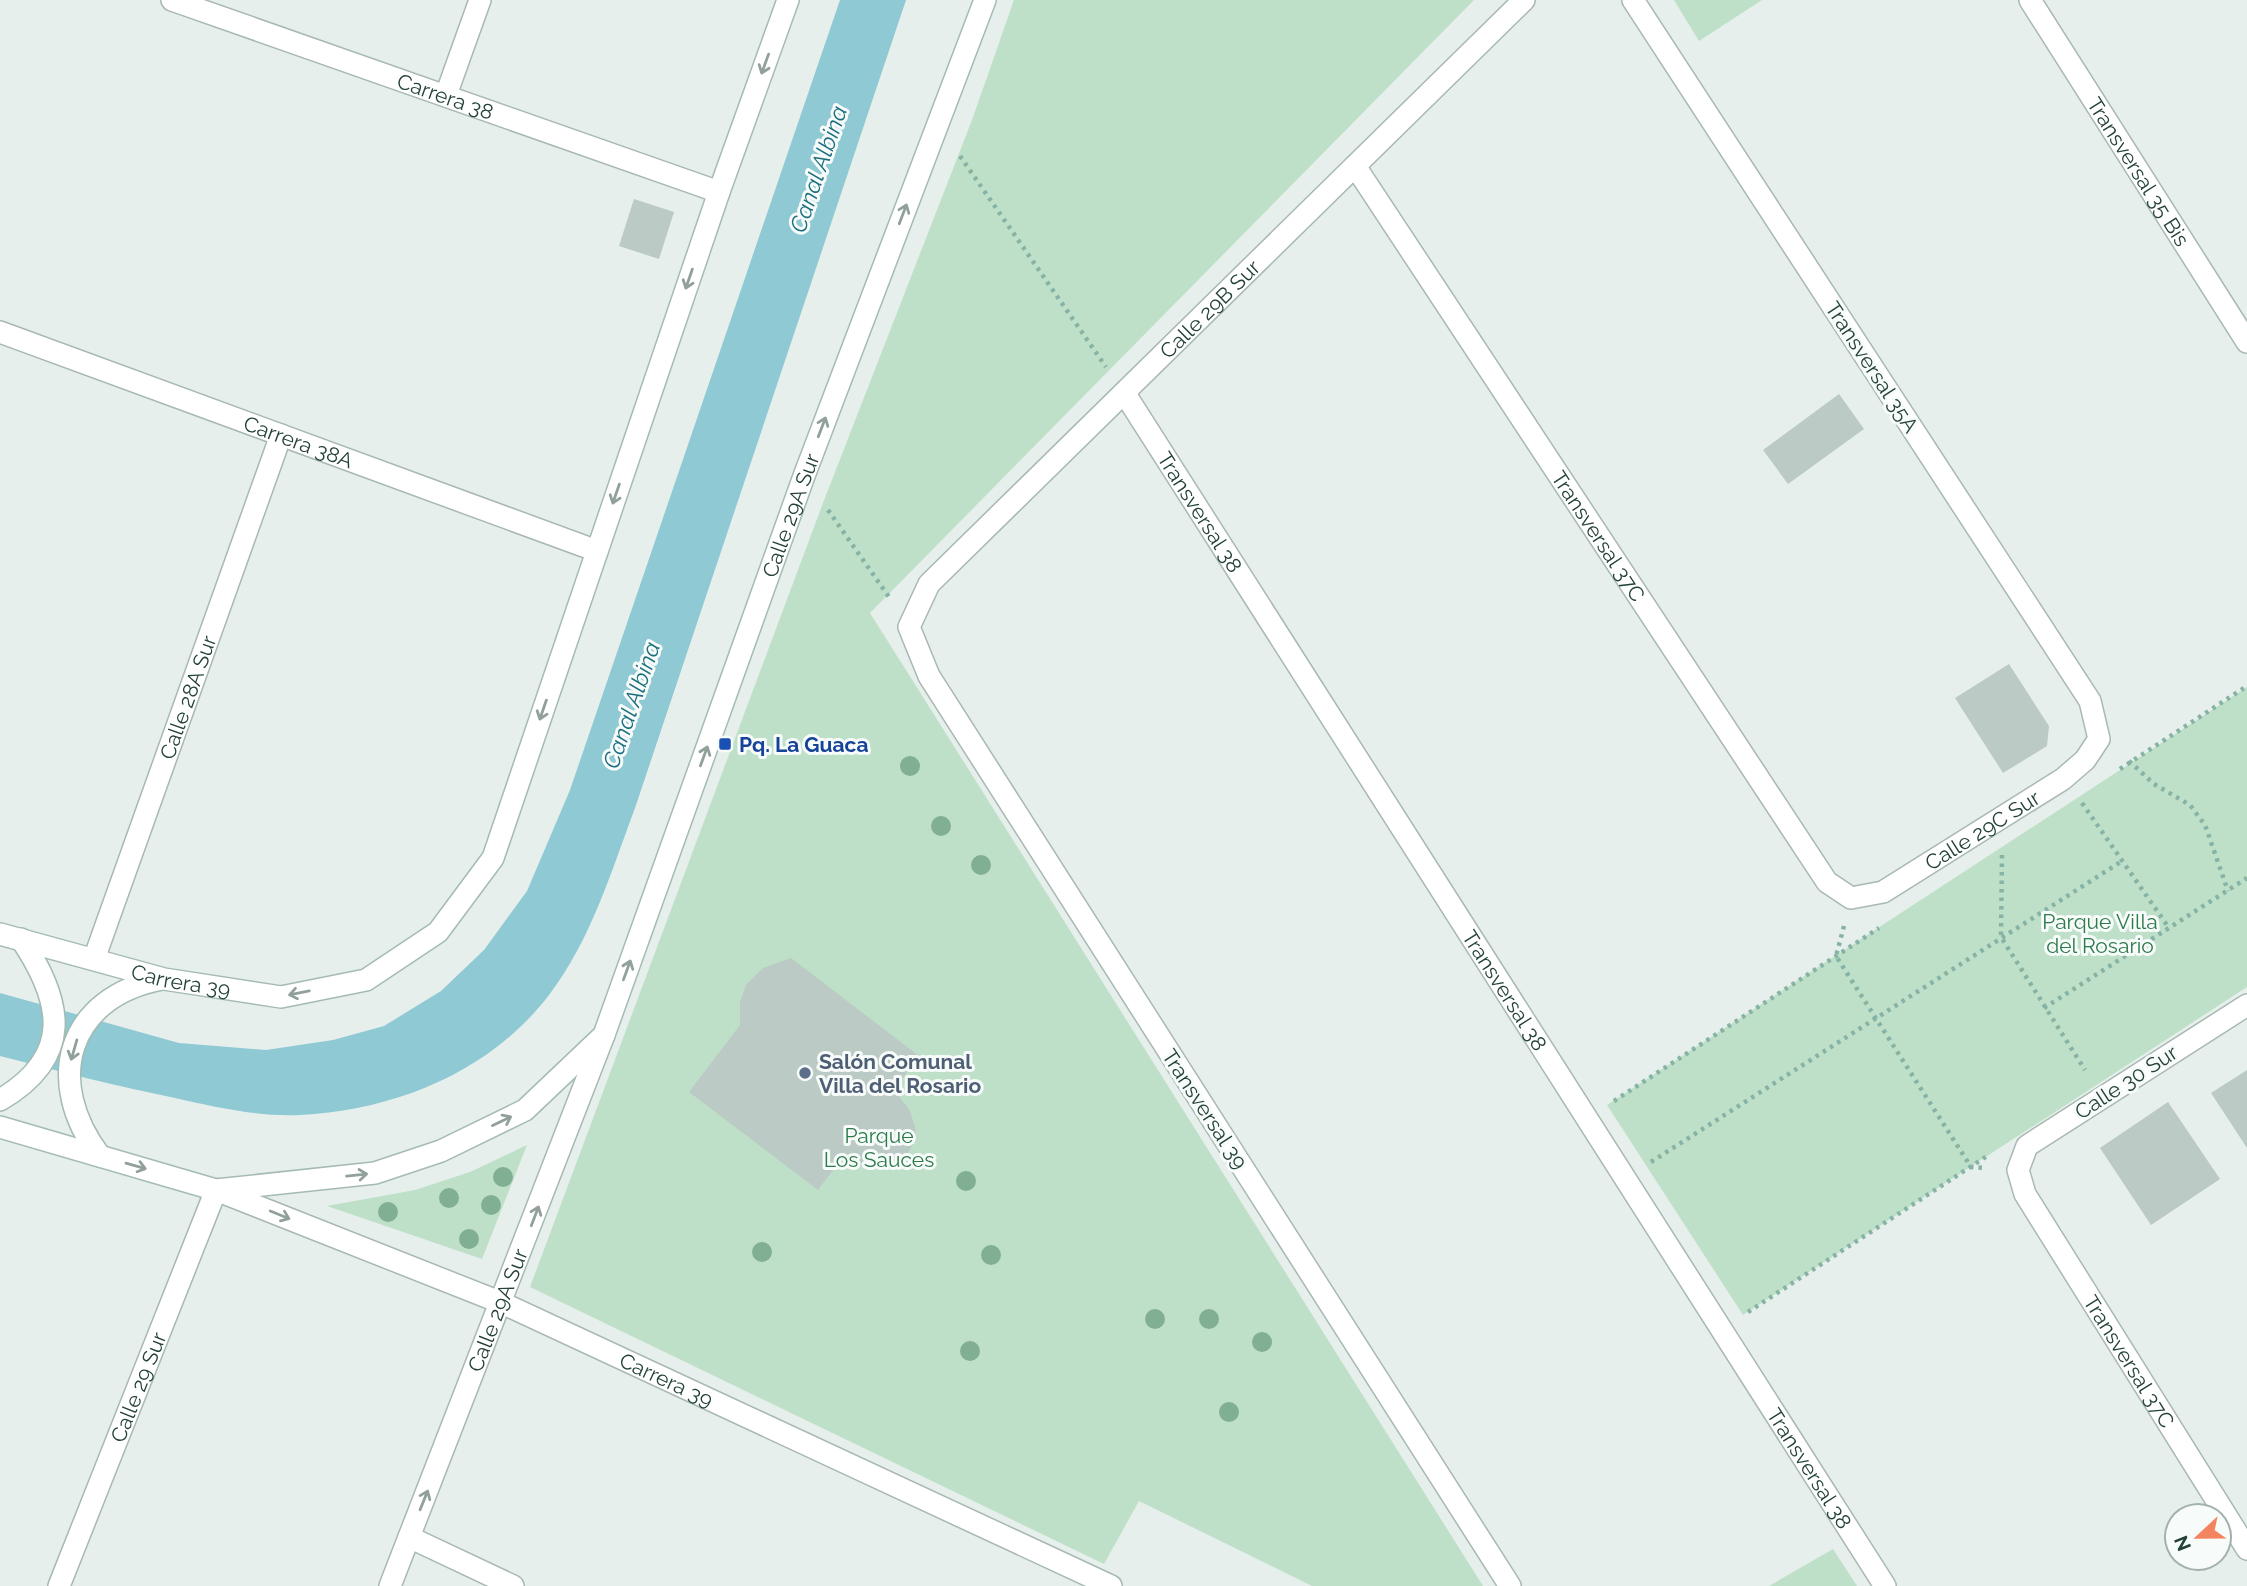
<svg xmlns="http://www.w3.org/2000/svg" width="2247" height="1586" viewBox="0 0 2247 1586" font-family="Raleway,sans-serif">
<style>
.green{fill:#bfe0c8}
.water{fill:#8ec9d4}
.building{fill:#bbcac4}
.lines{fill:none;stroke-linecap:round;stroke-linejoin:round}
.street-casing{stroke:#a8b8b2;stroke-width:24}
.secondary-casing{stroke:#a4bbb3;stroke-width:24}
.path{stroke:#86b3a5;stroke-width:4.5;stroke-dasharray:3.5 5;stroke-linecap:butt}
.street{stroke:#fff;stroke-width:21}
.secondary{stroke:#fff;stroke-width:21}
.tree{fill:#80af93}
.oneway{stroke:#92a09c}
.transit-dot{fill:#1a4fb4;stroke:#f7fbf9;stroke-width:2.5}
.service-dot{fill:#5c6f8a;stroke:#f7fbf9;stroke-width:2.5}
.labels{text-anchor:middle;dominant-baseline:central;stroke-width:6;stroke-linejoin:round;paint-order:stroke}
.street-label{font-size:21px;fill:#24423a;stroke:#f7fbf9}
.transit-label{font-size:21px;font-weight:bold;fill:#164399;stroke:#f7fbf9;text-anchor:start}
.park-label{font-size:21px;fill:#2d7a4b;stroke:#f7fbf9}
.service-label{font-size:21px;font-weight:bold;fill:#4e5e75;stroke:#f7fbf9;text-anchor:start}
.water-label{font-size:23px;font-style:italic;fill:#1c6f80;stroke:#f7fbf9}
</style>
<rect width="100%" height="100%" fill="#e6efeb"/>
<g class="green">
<polygon points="1014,0 1474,0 870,613 1483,1586 1312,1586 1139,1501 1104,1564 530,1287 823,503 972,120"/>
<polygon points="1674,0 1762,0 1699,41"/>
<polygon points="2247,687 2247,987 1743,1315 1607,1105"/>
<polygon points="527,1145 482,1259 327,1206 415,1190 470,1172"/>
<polygon points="1833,1549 1857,1586 1769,1586"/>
</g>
<path class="water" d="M840 0H906L635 808C611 872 591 940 549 995 490 1072 396 1110 300 1115 259 1117 215 1107 175 1098 116 1086 58 1071 0 1056V993L179 1043 266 1050 333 1040 384 1026 441 991 484 950 527 891 570 790Z"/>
<g class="building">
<polygon points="634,199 674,212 659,259 619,246"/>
<polygon points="1839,394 1864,429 1788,484 1763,450"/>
<polygon points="2009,664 2049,726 2047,746 2003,773 1955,698"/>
<polygon points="791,958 919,1056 894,1090 909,1109 915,1126 916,1137 909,1152 895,1164 875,1169 858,1165 843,1157 818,1190 689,1092 740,1025 740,1002 746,985 763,968"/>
<polygon points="2247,1070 2247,1148 2211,1093"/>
<polygon points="2168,1102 2220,1179 2151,1225 2100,1148"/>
</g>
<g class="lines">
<g class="street-casing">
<g id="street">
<path id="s1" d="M172 0 719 192"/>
<path id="s2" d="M2030 0 2247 342"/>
<polyline points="446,95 480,0"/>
<path id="s3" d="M1355 166 1827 882 1851 898 1883 892 2063 779 2085 760 2099 739 2090 701 1633 0"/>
<path id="s4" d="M0 332 597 551"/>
<path id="s5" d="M1125 394 1885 1586"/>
<path id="s6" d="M94 959 281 435"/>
<path id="s7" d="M2247 1005 2027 1146 2018 1170 2025 1194 2247 1549"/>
<polyline points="409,1537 513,1586"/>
<path id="s8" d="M59 1586 216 1190 502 1303 1111 1586"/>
<path id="s9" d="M390 1586 604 1035"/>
<path id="s10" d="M1510 1586 929 676 909 627 929 584 1524 0"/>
</g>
</g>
<g class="secondary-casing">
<g id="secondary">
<path id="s11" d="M0 934 164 979 281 997 366 980 438 932 493 858 719 192 788 0"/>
<path d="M0 1100C73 1057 64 1003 21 939"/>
<path id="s12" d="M0 1127 216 1190 375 1173 441 1151 525 1110 604 1035 804 476 985 0"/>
<path d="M100 1156C43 1081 67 997 162 979"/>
</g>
</g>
<g class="path">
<polyline points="960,156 1106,367"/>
<polyline points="828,510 889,597"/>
<polyline points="2129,761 2154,784 2190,805 2205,825 2228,891"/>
<polyline points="2120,769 2247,686"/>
<polyline points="2082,803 2169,928"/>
<polyline points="2002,855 2001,937 2085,1070"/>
<polyline points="1844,926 1836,956 1971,1167 1985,1168"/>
<polyline points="2044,1008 2247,878"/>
<polyline points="1614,1101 1879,928"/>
<polyline points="1651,1162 2122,861"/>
<polyline points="1748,1312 1987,1156"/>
</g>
<use href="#street" class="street"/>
<use href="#secondary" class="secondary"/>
</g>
<g class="tree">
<circle cx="910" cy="766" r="10"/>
<circle cx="941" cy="826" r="10"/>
<circle cx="981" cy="865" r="10"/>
<circle cx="503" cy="1177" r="10"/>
<circle cx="966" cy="1181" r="10"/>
<circle cx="449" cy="1198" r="10"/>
<circle cx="491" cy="1205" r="10"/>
<circle cx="388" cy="1212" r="10"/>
<circle cx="469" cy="1239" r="10"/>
<circle cx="762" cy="1252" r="10"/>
<circle cx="991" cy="1255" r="10"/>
<circle cx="1155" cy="1319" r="10"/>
<circle cx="1209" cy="1319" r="10"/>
<circle cx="1262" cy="1342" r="10"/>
<circle cx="970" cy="1351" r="10"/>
<circle cx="1229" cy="1412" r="10"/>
</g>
<defs><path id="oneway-shaft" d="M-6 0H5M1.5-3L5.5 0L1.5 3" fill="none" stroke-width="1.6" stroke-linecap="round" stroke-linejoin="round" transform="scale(1.75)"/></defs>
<g class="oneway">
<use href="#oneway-shaft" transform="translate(765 64) rotate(110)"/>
<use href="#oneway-shaft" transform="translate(903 214) rotate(-69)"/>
<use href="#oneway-shaft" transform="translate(689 279) rotate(109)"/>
<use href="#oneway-shaft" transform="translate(822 427) rotate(-69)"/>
<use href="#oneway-shaft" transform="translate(616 494) rotate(109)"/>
<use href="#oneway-shaft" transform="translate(543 710) rotate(109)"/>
<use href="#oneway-shaft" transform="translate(704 756) rotate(-70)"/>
<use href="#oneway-shaft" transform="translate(627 970) rotate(-70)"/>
<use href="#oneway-shaft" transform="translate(299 993) rotate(169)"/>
<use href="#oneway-shaft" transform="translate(74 1050) rotate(106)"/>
<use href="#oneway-shaft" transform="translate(502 1121) rotate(-26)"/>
<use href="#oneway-shaft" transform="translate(136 1166) rotate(16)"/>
<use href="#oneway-shaft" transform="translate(357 1175) rotate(-6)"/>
<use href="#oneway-shaft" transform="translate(280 1215) rotate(22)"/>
<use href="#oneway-shaft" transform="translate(535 1216) rotate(-69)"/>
<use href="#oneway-shaft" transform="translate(424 1500) rotate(-68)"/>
</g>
<rect class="transit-dot" x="718" y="737" width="14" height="14" rx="3.5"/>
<circle class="service-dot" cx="805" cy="1073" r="7"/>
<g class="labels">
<g class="street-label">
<text stroke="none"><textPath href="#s1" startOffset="290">Carrera 38</textPath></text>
<text stroke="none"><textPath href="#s2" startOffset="203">Transversal 35 Bis</textPath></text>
<text stroke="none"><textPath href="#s10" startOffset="1573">Calle 29B Sur</textPath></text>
<text transform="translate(1872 367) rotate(57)">Transversal 35A</text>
<text stroke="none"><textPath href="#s4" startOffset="318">Carrera 38A</textPath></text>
<text stroke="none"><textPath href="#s5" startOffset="140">Transversal 38</textPath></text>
<text stroke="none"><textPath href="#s12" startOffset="1209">Calle 29A Sur</textPath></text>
<text stroke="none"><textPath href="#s3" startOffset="443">Transversal 37C</textPath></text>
<text stroke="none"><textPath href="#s6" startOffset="278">Calle 28A Sur</textPath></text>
<text stroke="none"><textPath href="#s3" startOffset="1036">Calle 29C Sur</textPath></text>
<text stroke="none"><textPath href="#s11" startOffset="187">Carrera 39</textPath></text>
<text stroke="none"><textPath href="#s5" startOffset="707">Transversal 38</textPath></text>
<text transform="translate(2126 1082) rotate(-33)">Calle 30 Sur</text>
<text transform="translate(1205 1109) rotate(57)">Transversal 39</text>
<text stroke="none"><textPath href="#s9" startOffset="296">Calle 29A Sur</textPath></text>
<text stroke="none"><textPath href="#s7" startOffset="509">Transversal 37C</textPath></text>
<text stroke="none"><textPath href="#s8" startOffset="915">Carrera 39</textPath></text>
<text stroke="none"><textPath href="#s8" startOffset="214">Calle 29 Sur</textPath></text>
<text stroke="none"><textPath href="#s5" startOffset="1274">Transversal 38</textPath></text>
</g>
<g class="transit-label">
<text x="739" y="744">Pq. La Guaca</text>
</g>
<g class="park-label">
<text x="2100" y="921">Parque Villa<tspan x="2100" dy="24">del Rosario</tspan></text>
<text x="879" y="1135">Parque<tspan x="879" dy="24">Los Sauces</tspan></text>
</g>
<g class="service-label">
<text x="819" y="1061">Salón Comunal<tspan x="819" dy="24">Villa del Rosario</tspan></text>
</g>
<g class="water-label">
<text transform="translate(818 169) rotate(-71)">Canal Albina</text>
<text transform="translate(631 705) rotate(-71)">Canal Albina</text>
</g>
</g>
<g transform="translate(2198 1537) rotate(248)"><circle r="33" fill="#f7fbf9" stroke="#a3b1ad" stroke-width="2"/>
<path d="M0-5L12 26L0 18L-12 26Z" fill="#f4845f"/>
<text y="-10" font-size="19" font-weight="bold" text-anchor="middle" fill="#24423a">N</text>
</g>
</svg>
